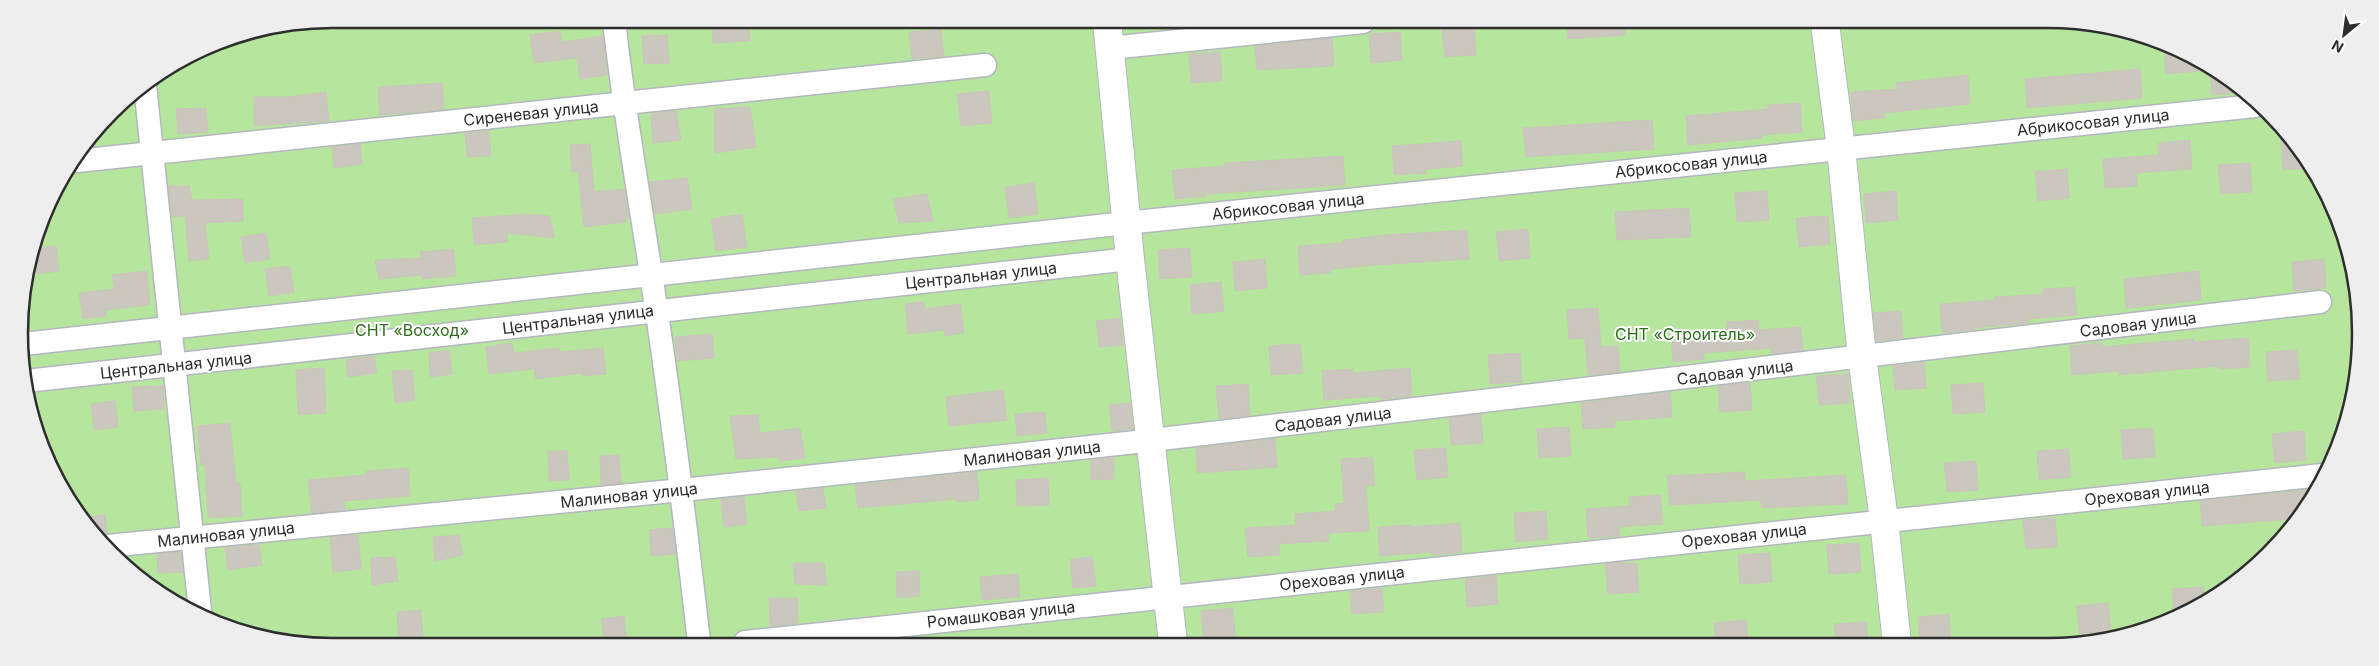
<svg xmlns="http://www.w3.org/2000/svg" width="2379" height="666" viewBox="0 0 2379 666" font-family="Inter,sans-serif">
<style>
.green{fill:#b6e59e}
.building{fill:#cbc7bf;stroke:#cbc5ba}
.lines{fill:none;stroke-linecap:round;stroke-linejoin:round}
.street-casing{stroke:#b4b7c1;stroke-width:25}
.secondary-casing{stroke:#b4b7c1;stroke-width:30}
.street{stroke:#fff;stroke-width:22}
.secondary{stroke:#fff;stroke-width:28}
.labels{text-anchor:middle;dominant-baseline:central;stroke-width:4;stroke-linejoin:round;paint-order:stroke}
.street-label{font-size:16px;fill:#2e2e2e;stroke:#fff}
.park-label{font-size:16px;fill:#2c6e1b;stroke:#fff}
.rim{fill:none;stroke:#2e2e2e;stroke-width:2.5}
</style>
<rect width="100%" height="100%" fill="#efe9e1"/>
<polygon class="green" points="333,19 2107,25 2220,72 2307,158 2354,271 2354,394 2318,490 2253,569 2185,615 2087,645 272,641 159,594 84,524 30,415 19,312 51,194 126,97 213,43"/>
<g class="building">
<polygon points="712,20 749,20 750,41 713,43"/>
<polygon points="1567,23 1625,23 1625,35 1568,39"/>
<polygon points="1474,26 1476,55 1445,57 1442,28"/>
<polygon points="941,29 944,56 912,59 909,32"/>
<polygon points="560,31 562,42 603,36 607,75 580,79 577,58 534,63 530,35"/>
<polygon points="1400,32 1402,60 1371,63 1369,34"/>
<polygon points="667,35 669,63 644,64 642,36"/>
<polygon points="1332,38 1334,66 1257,70 1255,46"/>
<polygon points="2164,48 2220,72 2242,93 2212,95 2210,70 2166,74"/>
<polygon points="1220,52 1222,81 1191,83 1189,54"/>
<polygon points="2140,69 2142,98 2027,108 2025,79"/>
<polygon points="1968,75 1970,104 1884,113 1885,118 1853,121 1851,92 1897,89 1896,83"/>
<polygon points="442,83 444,109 380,115 378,87"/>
<polygon points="989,91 992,123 961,126 957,94"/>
<polygon points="326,92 329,121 254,126 254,97 287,97"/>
<polygon points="1800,103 1802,132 1762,135 1762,138 1688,145 1686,116 1768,109 1768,105"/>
<polygon points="750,107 756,147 715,153 714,109"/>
<polygon points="206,108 208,132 178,134 176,109"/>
<polygon points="676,111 681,140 653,143 651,114"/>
<polygon points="1652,120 1654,149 1526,157 1523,128"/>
<polygon points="489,131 491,156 467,157 465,133"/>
<polygon points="2280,131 2307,158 2311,168 2283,170"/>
<polygon points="2190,140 2192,169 2136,173 2137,186 2105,188 2103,159 2159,155 2158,143"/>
<polygon points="1461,141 1463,166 1426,169 1426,173 1394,175 1392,146"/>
<polygon points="360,144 362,164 334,168 332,147"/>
<polygon points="590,144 594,192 624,189 629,218 626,218 626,222 584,227 578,171 572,172 570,145"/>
<polygon points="1343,156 1345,185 1206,194 1206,196 1175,199 1172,170 1225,166 1225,163"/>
<polygon points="2250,163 2252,192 2221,194 2218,165"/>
<polygon points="2067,169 2069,198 2038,201 2035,172"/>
<polygon points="687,178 692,209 655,214 650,182"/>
<polygon points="1034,183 1038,214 1009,218 1005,187"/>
<polygon points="169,186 189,186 192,200 243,199 243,221 205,223 209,259 189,261 185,216 172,217"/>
<polygon points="1767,191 1769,220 1737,222 1735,193"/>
<polygon points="1896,191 1898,220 1866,223 1864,194"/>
<polygon points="927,194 933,221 899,223 893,199"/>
<polygon points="1689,208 1691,237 1617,240 1615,212"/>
<polygon points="527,214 550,216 554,238 507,233 507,242 474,245 472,218"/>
<polygon points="742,214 747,247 716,251 711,219"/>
<polygon points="1828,216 1830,244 1799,247 1796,218"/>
<polygon points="1528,229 1530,258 1499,261 1496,232"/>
<polygon points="1467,230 1469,259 1376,265 1331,269 1331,273 1300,275 1298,246 1343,243 1343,240 1386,235"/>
<polygon points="266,233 270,259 245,263 241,237"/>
<polygon points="56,246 59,271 36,274 34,257 37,248"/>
<polygon points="1190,248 1192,277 1160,279 1158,250"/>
<polygon points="454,249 456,276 422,279 422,275 379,279 375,260 421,258 420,252"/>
<polygon points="1265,259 1267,288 1235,291 1233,262"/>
<polygon points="2324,259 2326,288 2294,291 2292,262"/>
<polygon points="290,266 294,292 269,296 265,269"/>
<polygon points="147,271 150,305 105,310 106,316 83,319 79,293 114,289 112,275"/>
<polygon points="2199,271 2201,300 2126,308 2124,279"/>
<polygon points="1221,282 1224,311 1192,314 1190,285"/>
<polygon points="2074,287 2077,315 2028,319 2029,323 1974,328 1974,330 1942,333 1940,304 1995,300 1995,297 2043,294 2043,289"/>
<polygon points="924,302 925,309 960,304 964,333 945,336 945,330 908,334 905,304"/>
<polygon points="1598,308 1601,347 1618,346 1620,372 1588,375 1585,338 1569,339 1567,310"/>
<polygon points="1901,311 1903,338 1876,341 1873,313"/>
<polygon points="1120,318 1123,345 1099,347 1096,321"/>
<polygon points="1758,320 1759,330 1801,327 1803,350 1772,354 1771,348 1704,353 1704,359 1673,362 1671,333 1727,329 1727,322"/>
<polygon points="712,334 714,358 677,361 675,337"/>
<polygon points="2248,338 2250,367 2219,369 2218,366 2119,375 2119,371 2072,375 2070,346 2102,343 2102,347 2194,339 2194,342"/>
<polygon points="512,343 514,353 559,348 559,352 603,348 606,374 582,376 582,373 536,379 534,369 489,374 486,347"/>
<polygon points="1300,344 1303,373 1271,375 1269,346"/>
<polygon points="449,350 452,374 430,377 429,353"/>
<polygon points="2297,350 2300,379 2268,381 2266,352"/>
<polygon points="1520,353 1522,382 1490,384 1488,355"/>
<polygon points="374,356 377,373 348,377 346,360"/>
<polygon points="1924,362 1926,388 1895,390 1893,366"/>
<polygon points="324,368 326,413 298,415 296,370"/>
<polygon points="1410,368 1412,396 1381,399 1380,396 1324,400 1322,371 1353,369 1353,373"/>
<polygon points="412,370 415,400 395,403 392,371"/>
<polygon points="1848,374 1850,403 1819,405 1816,376"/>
<polygon points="1750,383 1752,410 1720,412 1718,386"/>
<polygon points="1983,383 1985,412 1953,414 1951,385"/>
<polygon points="1248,384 1250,415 1219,419 1216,386"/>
<polygon points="163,386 164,409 134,411 132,387"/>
<polygon points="1003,390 1007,420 949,426 946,397"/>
<polygon points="1670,392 1672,417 1614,421 1615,427 1583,429 1581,403"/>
<polygon points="115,401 118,427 94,430 91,404"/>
<polygon points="1130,403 1133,429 1112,431 1109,405"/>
<polygon points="1045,412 1047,433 1017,436 1015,414"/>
<polygon points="1481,414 1483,443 1451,445 1449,418"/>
<polygon points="758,415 760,433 800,428 805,458 780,461 779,457 736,459 730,416"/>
<polygon points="230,423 236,483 240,483 242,516 208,518 205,465 201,465 197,426"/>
<polygon points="1569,427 1571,456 1539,458 1537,429"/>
<polygon points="2153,428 2155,457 2123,459 2121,430"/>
<polygon points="2304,431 2306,460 2275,463 2272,434"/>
<polygon points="1275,439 1277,467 1197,473 1196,448"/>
<polygon points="1446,448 1448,477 1417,480 1414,450"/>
<polygon points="2068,449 2071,477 2039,480 2037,451"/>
<polygon points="567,450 569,480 549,481 548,452"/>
<polygon points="619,455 621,483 601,485 600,456"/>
<polygon points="1372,457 1375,486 1366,486 1369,531 1328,533 1329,541 1279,544 1279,555 1248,557 1245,528 1296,525 1295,514 1336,511 1335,504 1344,503 1341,459"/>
<polygon points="1114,458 1114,479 1091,480 1091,460"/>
<polygon points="1976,461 1978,490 1947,492 1944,463"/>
<polygon points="408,468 410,496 344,501 345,510 312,513 308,480 366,475 366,471"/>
<polygon points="977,472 979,500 957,502 957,499 858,508 855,485"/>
<polygon points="1745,472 1745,481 1846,475 1848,504 1762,508 1761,500 1670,505 1667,476"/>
<polygon points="1048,478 1049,505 1017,506 1016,480"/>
<polygon points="823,488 826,508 799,511 796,491"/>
<polygon points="2319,489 2294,519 2202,526 2200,501"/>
<polygon points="1660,495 1663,524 1619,527 1620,536 1588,538 1586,509 1630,506 1629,497"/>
<polygon points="744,497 747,524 724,527 721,499"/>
<polygon points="1546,511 1548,539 1516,542 1514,513"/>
<polygon points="105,515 107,533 98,537 87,527 86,517"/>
<polygon points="2055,518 2057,547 2026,549 2023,520"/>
<polygon points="1460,523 1462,552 1431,555 1431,552 1380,556 1378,527 1410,525 1410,527"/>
<polygon points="672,528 676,554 651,556 649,530"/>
<polygon points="358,535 361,569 333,572 330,537"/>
<polygon points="459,535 463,555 435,561 433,537"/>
<polygon points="1859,543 1861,572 1829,574 1827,545"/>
<polygon points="249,545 259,545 262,565 228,570 225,548"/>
<polygon points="181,552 183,572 158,573 157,554"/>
<polygon points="1770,553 1772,582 1740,584 1738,555"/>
<polygon points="395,557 398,581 372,585 371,558"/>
<polygon points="1092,557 1096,586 1073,588 1070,559"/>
<polygon points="1622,562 1622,564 1637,563 1639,592 1608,594 1605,564"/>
<polygon points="793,563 824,563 827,585 795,584"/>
<polygon points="919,571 920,596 897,598 896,572"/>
<polygon points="1018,574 1020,597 982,600 980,577"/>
<polygon points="1496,576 1498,604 1467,607 1465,579"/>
<polygon points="2203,587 2204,602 2185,615 2174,618 2172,589"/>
<polygon points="1382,588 1384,612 1352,614 1350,591"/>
<polygon points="769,598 798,598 798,623 770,626"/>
<polygon points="2108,603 2111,632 2079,634 2077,606"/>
<polygon points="1233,608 1235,637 1204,640 1201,611"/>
<polygon points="421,610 423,638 399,640 397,612"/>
<polygon points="1949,614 1951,643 1920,644 1918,617"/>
<polygon points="624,616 627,642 604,642 601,619"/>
<polygon points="1746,620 1748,644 1716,644 1714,623"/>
<polygon points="1866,622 1868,644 1836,644 1834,624"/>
</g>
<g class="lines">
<g class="street-casing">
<g id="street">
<path d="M614 20C623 105 638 189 651 274 670 396 685 519 699 642"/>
<polyline points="1110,48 1363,22"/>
<polyline points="145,85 200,611"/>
<polyline points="77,161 985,65"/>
<polyline points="23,344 1126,223 2255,106"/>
<polyline points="26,381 1130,259"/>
<polyline points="107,546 682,490 1127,443 2320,302"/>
<polyline points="745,642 2322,475"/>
</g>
</g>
<g class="secondary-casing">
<g id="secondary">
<polyline points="1107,21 1130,259 1173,643"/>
<polyline points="1825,24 1841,148 1862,357 1884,520 1897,644"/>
</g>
</g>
<use href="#street" class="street"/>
<use href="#secondary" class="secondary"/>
</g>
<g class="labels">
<g class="street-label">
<text transform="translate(531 113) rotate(-6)">Сиреневая улица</text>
<text transform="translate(2093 122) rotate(-6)">Абрикосовая улица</text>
<text transform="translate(1691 164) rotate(-6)">Абрикосовая улица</text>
<text transform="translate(1288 206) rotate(-6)">Абрикосовая улица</text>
<text transform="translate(981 275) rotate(-6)">Центральная улица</text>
<text transform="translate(578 319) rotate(-7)">Центральная улица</text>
<text transform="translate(2138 324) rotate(-7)">Садовая улица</text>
<text transform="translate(176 365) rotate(-6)">Центральная улица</text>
<text transform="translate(1735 372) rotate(-7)">Садовая улица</text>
<text transform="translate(1333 419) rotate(-7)">Садовая улица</text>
<text transform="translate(1032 453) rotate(-6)">Малиновая улица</text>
<text transform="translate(2147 493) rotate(-6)">Ореховая улица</text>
<text transform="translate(629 495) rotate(-6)">Малиновая улица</text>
<text transform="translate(226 534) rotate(-6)">Малиновая улица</text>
<text transform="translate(1744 535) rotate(-6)">Ореховая улица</text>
<text transform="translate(1342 578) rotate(-6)">Ореховая улица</text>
<text transform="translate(1001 614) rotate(-6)">Ромашковая улица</text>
</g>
<g class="park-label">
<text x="412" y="330">СНТ «Восход»</text>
<text x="1685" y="334">СНТ «Строитель»</text>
</g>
</g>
<path d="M0 0H2379V666H0ZM333 28H2047A305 305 0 0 1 2352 333V333A305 305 0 0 1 2047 638H333A305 305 0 0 1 28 333V333A305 305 0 0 1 333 28Z" fill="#eee" fill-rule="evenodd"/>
<path class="rim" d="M333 28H2047A305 305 0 0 1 2352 333V333A305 305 0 0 1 2047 638H333A305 305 0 0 1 28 333V333A305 305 0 0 1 333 28Z"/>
<g transform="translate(2344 35) rotate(209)" stroke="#ffffff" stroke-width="4" paint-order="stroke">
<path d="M0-4L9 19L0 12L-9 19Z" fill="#2e2e2e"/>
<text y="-8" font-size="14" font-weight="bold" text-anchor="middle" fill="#2e2e2e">N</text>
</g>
</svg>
